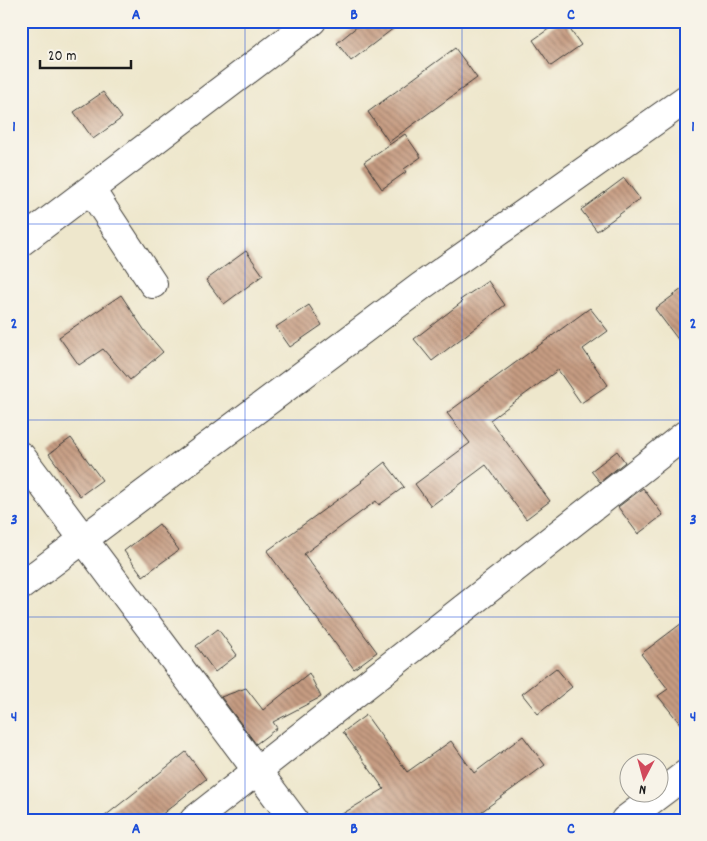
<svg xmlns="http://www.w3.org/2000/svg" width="707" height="841" viewBox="0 0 707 841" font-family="Dekko,sans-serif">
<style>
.building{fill:url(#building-back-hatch)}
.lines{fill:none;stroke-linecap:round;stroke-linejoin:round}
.minor-casing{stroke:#3c3a36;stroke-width:30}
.minor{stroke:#fff;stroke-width:28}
.grid{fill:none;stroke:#1d4ed8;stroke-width:1;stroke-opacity:0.55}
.neatline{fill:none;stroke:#1d4ed8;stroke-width:2}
.grid-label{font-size:16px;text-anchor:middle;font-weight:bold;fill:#1d4ed8}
</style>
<defs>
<pattern id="building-back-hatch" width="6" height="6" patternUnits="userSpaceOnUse" patternTransform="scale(1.25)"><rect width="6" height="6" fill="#c69c82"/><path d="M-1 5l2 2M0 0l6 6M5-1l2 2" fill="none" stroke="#a07e6a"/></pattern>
</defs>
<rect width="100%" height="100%" fill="#f7f3e8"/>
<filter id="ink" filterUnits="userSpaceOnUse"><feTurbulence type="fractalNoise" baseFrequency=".02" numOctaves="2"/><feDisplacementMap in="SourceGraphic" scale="10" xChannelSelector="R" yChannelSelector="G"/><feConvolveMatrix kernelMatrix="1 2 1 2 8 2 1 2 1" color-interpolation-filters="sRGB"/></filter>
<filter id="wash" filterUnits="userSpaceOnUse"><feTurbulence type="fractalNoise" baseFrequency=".0096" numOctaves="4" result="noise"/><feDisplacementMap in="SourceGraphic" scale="20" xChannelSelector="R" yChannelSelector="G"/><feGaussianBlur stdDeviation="1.12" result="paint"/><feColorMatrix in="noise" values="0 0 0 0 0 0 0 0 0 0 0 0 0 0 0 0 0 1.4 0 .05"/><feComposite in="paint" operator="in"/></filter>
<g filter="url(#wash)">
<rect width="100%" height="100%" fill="#eee7cc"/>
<g id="blocks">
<g class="building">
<polygon points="364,21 403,21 351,61 337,43"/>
<polygon points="560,21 564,21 581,45 551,66 533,40"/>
<polygon points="455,48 477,78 389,142 368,112"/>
<polygon points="103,92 122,118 93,139 74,112"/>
<polygon points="405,134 421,157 404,169 406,172 382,189 364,162"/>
<polygon points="624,178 640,199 597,231 581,210"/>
<polygon points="246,251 263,275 224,304 206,280"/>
<polygon points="488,281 505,305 432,361 414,339 462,302 460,300"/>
<polygon points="686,286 686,350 655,309"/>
<polygon points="121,295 145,331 163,352 130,380 103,349 79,365 59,337"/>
<polygon points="309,305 322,325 290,347 276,327"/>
<polygon points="590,308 608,331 583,349 608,385 581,403 558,370 490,420 550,501 526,519 486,465 431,506 415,484 470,443 447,413"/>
<polygon points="71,438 102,480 80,496 49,454"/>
<polygon points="617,451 625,462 600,482 591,471"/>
<polygon points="385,462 404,487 379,505 376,501 304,554 377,652 354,669 267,551 362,482 361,481"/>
<polygon points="643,488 663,515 638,534 618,507"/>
<polygon points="159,524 179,550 143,576 124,551"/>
<polygon points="686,620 686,731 658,696 668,689 641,654"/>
<polygon points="218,629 237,655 215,672 196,646"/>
<polygon points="556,668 572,687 538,714 522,694"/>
<polygon points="309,673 321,697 273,722 277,728 256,744 221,697 246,688 263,710"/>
<polygon points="366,715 407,772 451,741 474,773 523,736 545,765 470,820 332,820 384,789 343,732"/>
<polygon points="186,752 206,779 155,820 100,820"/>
</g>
</g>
</g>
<g filter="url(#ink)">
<use href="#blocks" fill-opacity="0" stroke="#3c3a36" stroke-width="1"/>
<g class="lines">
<g class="minor-casing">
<g id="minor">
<polyline points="91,190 153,284"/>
<polyline points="21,242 312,21"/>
<polyline points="21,456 294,820"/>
<polyline points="21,586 420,287 686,99"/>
<polyline points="194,820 686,434"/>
<polyline points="625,820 686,774"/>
</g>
</g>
<use href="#minor" class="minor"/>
</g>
</g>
<path class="grid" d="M245 21V820M462 21V820M21 224H686M21 420H686M21 617H686"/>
<rect width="707" height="841" fill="none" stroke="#f7f3e8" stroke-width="55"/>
<g transform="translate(644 778) rotate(186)"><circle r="24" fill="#f7f3e8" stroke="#9f9d96"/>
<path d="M0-4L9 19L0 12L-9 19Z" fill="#d1495b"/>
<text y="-8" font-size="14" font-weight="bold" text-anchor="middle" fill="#1c1c1c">N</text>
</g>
<path d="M40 60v8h91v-8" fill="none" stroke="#1c1c1c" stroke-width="2.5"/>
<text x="48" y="60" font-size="15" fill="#1c1c1c" stroke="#f7f3e8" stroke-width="4" paint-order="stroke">20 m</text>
<rect x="28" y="28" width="652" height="786" class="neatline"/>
<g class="grid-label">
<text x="136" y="19">A</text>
<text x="354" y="19">B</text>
<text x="571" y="19">C</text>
<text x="14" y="131">1</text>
<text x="693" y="131">1</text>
<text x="14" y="328">2</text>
<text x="693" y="328">2</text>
<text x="14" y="524">3</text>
<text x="693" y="524">3</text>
<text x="14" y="721">4</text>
<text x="693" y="721">4</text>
<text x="136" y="833">A</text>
<text x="354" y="833">B</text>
<text x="571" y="833">C</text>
</g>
</svg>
